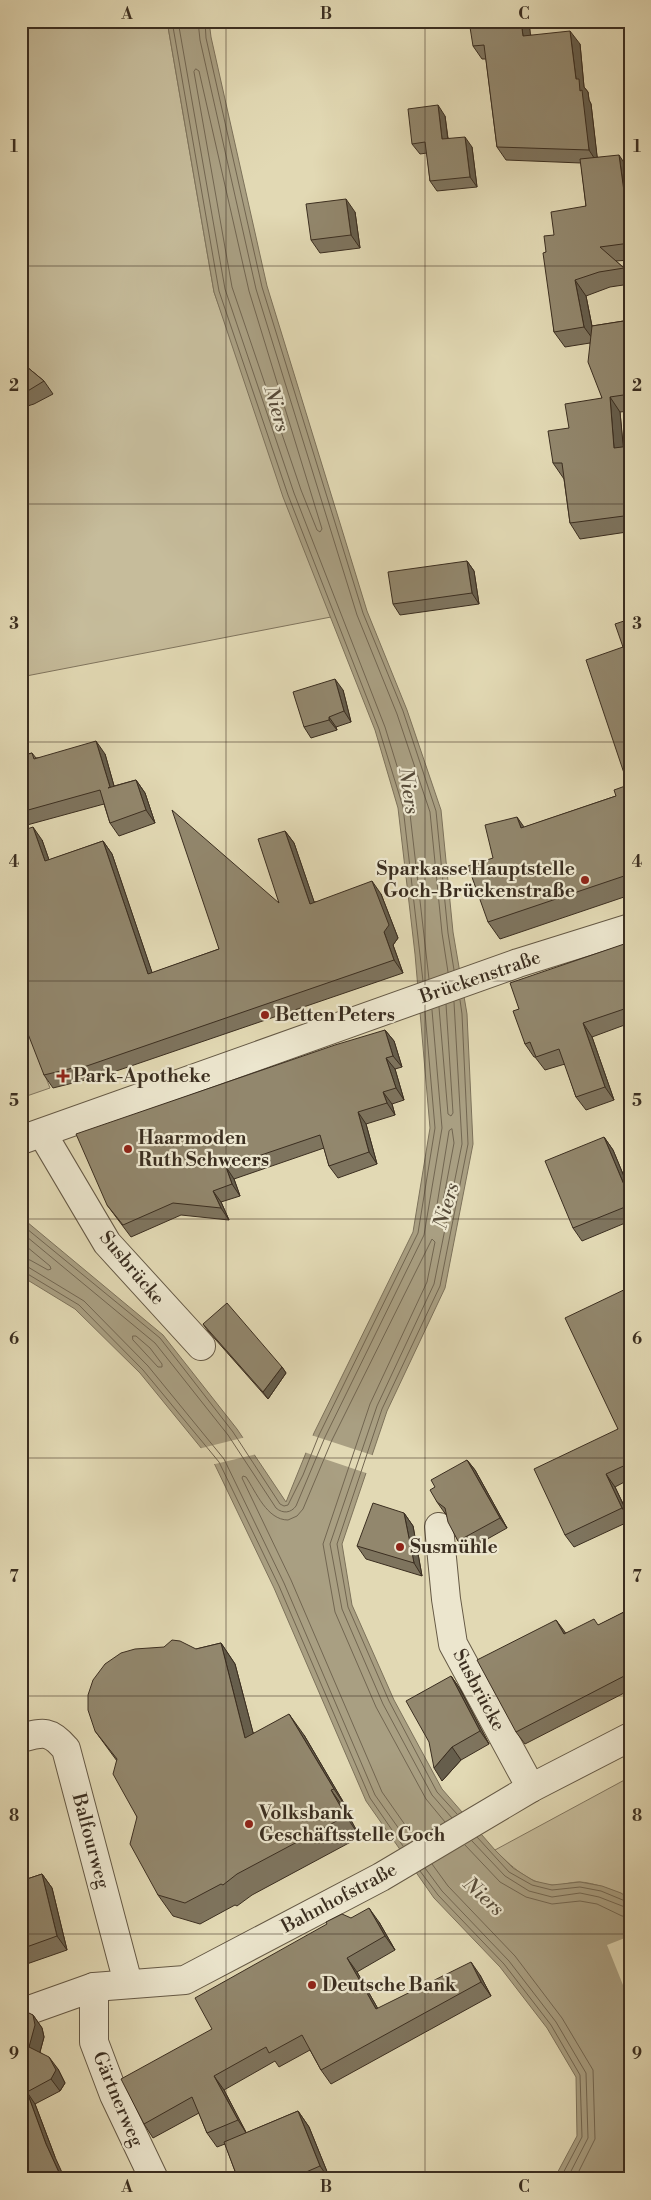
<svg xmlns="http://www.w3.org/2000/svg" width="651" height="2200" viewBox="0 0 651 2200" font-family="'Libre Bodoni',serif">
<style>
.green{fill:#c6bc9b;stroke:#80755e}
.water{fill:#a99f82;stroke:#7d725b}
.pier{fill:#e2d9b4}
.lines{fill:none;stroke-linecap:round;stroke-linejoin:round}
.shore{stroke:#726651;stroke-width:1}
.minor-casing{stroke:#655945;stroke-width:30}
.minor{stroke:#ece6ce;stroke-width:28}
.wall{fill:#7e745e;stroke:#3b2e20}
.shaded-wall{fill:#665e4c;stroke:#3b2e20}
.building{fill:#92876d;stroke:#3b2e20}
.grid{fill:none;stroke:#3b2e20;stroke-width:1;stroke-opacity:0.55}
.poi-dot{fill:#8f2418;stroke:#ece6ce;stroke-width:2}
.labels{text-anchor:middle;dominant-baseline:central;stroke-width:4.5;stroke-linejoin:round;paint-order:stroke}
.poi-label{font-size:19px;font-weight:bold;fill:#3b2e20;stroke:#ece6ce;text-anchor:start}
.street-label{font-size:19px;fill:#3b2e20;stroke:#ece6ce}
.water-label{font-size:20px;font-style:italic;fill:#564a38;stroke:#ece6ce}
.neatline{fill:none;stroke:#3b2e20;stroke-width:2}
.grid-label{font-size:16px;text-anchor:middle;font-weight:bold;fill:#3b2e20}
</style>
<rect width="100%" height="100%" fill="#e2d9b4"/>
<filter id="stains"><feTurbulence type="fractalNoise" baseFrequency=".004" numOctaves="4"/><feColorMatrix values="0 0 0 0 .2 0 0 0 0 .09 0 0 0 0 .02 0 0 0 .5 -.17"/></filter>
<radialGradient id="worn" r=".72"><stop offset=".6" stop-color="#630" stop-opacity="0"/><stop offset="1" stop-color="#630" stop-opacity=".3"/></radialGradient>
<g class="green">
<polygon points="21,21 167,21 214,292 331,617 21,677"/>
<polygon points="21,1014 50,1088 21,1098"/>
<path d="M630 1777V1899C619 1892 593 1882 579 1882 570 1882 561 1886 552 1885 529 1884 510 1865 495 1850Z"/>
</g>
<polygon class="water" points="167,21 209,21 211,37 267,286 367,611 407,710 441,810 453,932 467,1014 473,1144 445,1288 387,1411 342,1544 352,1605 394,1700 442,1789 495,1850 513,1868 534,1881 552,1885 580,1882 602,1886 621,1893 630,1899 630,2179 554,2179 577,2136 576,2077 547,2028 500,1967 434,1898 366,1801 274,1588 215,1465 140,1373 75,1309 21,1276 21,1217 163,1335 237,1429 286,1502 314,1433 413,1232 430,1128 415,954 398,808 375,730 283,497 214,292"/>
<g class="pier">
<polygon points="311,1435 375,1456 369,1474 304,1452"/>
<polygon points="246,1437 257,1454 211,1465 198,1449"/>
<polygon points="630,1936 630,1982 623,1985 607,1945"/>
</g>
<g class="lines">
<g class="shore">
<polyline points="172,21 219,291 288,495 379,729 403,807 423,981"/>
<polyline points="178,21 225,289 294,493 385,727 409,805 429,979"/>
<polyline points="198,21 200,40 256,289 357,615 397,714 430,812 442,933 448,972"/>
<polyline points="205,21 206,38 262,287 363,613 403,711 436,811 448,933 454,970"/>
<polygon points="196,69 199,71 249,291 322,529 320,532 317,530 301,490 232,287 194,72"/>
<polyline points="439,1007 448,1114 451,1116 453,1113 446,1004"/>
<polygon points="452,1129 454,1143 441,1212 438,1214 436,1211 449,1131"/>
<polyline points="21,1224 160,1338 233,1432 280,1504 284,1506 288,1505 303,1475 319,1435 418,1233 435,1128 425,1012"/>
<path d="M21 1232 155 1343 228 1435 276 1508C283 1514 291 1513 296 1506L325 1437 424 1235 442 1128 432 1010"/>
<polyline points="21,1242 50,1266 51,1269 48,1270 30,1260 21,1258"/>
<polyline points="21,1266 28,1267 84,1301 148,1366 224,1459 284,1583 375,1795 409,1843"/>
<polyline points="21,1272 26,1273 79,1305 143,1370 219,1462 279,1586 370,1798 403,1846"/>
<polygon points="133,1336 136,1336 150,1348 162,1364 162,1367 158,1367 133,1340"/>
<polyline points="457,1814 437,1792 389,1701 348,1607 337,1544 382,1409 440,1286 468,1144 462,1014 460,1000"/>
<polyline points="452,1818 432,1795 383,1704 342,1609 330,1544 377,1406 434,1284 462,1144 454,1002"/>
<polyline points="477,1837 509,1872 532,1885 552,1890 580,1887 601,1891 630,1903"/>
<path d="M415 1839 382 1792 291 1580 242 1478 243 1476 246 1477C256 1492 267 1520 288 1520L297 1516 303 1509 332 1440 432 1239 435 1242 427 1282 370 1404 323 1544 335 1612 376 1707 426 1799 445 1822"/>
<polyline points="472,1841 505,1876 529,1891 552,1897 580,1893 599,1897 630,1909"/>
<polyline points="465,1845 500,1882 526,1897 552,1904 580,1901 597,1904 622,1916 630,1917"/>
<polyline points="432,1864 448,1886 515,1956 562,2018 593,2070 595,2139 575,2179"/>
<polyline points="425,1868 442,1891 509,1961 556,2022 586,2073 588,2138 567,2179"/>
<polyline points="420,1871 438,1895 504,1964 551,2025 580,2075 582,2137 560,2179"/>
</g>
<g class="minor-casing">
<g id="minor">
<polyline points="42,1133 107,1243 201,1346"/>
<polyline points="21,1140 518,963 630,928"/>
<polyline points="439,1527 446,1599 453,1644 531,1788"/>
<path d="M21 1738C44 1732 50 1730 66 1749L128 1983"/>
<polyline points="94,1987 94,2042 114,2095 154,2179"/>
<polyline points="21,2013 94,1987 185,1980 381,1877 531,1788 630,1737"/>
</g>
</g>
<use href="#minor" class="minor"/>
</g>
<g class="wall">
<polygon points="529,21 530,35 580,44 584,87 588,92 589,100 591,104 597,157 629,170 630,260 616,261 624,268 630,276 630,284 610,287 586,296 592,326 630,320 630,411 620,412 623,447 630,446 630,538 627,532 580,539 570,523 564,479 553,463 569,428 602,398 590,343 565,347 554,332 546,252 554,235 586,206 581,163 506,160 497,147 486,59 482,59 473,46"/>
<polygon points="445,116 448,138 472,147 477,187 437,191 430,181 427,153 420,154 412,144"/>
<polygon points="355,212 360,248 320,253 311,240"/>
<polygon points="21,362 44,381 53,394 34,404 21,408"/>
<polygon points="467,561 474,571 479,604 400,615 393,604"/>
<polygon points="630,619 630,895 500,939 488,922 525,827 616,796 628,785 623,647"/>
<polygon points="343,690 351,722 336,727 337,730 311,738 304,727"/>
<polygon points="32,753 36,758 105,754 114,786 136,780 145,793 155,823 119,836 110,823 104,804 27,825 21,817 21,756"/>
<polygon points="285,831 294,843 314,902 381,894 398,938 393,945 403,973 87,1081 85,1080 53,1088 44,1075 42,840 49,860 103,841 112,854 152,973 219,949 279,903"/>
<polygon points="630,942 630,1023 592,1037 614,1100 586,1110 576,1097 565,1064 545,1070 535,1057 534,1057 525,1044 519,1009"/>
<polygon points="385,1030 394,1041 402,1067 395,1069 404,1100 392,1104 395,1115 366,1124 377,1164 338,1178 329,1166 324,1148 234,1179 240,1196 221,1202 229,1220 181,1215 131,1237 107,1205"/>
<polygon points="604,1137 613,1150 630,1191 630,1221 582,1241 573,1228"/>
<polygon points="630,1287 630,1479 615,1487 630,1518 630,1521 574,1547 565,1535 618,1429"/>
<polygon points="203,1324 282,1367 286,1373 268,1399 208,1331"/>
<polygon points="467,1460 475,1470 507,1528 466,1551 458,1541 446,1514 444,1512 437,1502 435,1487"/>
<polygon points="404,1513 413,1526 422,1576 366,1559 357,1546"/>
<polygon points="630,1609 630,1690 525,1744 516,1732 566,1633 599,1625"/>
<polygon points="221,1643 235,1664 253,1733 304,1735 348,1810 346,1811 360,1837 252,1895 237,1906 235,1905 200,1924 173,1916 158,1895 137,1817 117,1761 95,1731 196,1649"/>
<polygon points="451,1676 460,1689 489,1744 461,1760 442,1781"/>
<polygon points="42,1874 52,1888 67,1950 21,1966 21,1881"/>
<polygon points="351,1918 379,1922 395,1950 357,1972 378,2009 480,1975 491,1996 331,2084 321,2070 310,2050 279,2067 275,2061 224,2090 246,2133 298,2111 309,2127 330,2179 238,2179 225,2144 217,2147 207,2133 199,2113 153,2138 144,2124 212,2029"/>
<polygon points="21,2013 33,2015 42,2028 44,2037 40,2052 58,2069 65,2083 60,2091 35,2104 55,2157 21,2179"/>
</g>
<g class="shaded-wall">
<polygon points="521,21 529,21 532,49 523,36"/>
<polygon points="570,31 580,44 584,87 588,92 589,100 591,104 598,164 589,150 580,91 576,79"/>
<polygon points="438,105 445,116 449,149 442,139"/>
<polygon points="465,137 472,147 477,187 470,177"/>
<polygon points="619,155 629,170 630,172 630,235"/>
<polygon points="346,199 355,212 360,248 351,235"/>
<polygon points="575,280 586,296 595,342 584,327"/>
<polygon points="610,397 620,412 625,464 614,448"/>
<polygon points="467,561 474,571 479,604 472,593"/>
<polygon points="335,679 343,690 351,722 344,711"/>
<polygon points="329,717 336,727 337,730 329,720"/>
<polygon points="96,741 105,754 118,800 110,787"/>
<polygon points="136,780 145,793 155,823 146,810"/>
<polygon points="517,817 529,834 521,828"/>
<polygon points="33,827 42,840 54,874 45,861"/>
<polygon points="285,831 294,843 319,916 310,904"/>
<polygon points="103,841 112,854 157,987 148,974"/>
<polygon points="372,881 381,894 398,938 393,945 403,973 394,960 384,932"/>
<polygon points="583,1023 592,1037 614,1100 605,1087"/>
<polygon points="385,1030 394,1041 402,1067 393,1056"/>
<polygon points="386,1058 395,1069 404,1100 396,1088"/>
<polygon points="383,1092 392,1104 395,1115 387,1103"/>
<polygon points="358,1112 366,1124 377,1164 369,1152"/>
<polygon points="604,1137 613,1150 630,1191 630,1199"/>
<polygon points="226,1167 234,1179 240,1196 232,1184"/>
<polygon points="213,1191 221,1202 229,1220 221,1208"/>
<polygon points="282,1367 286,1373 268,1399 263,1392"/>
<polygon points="467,1460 475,1470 507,1528 500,1518"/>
<polygon points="606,1474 615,1487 630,1519 622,1508"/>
<polygon points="404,1513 413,1526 422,1576 414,1563"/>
<polygon points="556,1620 565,1632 573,1646 564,1634"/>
<polygon points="221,1643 235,1664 260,1759 245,1738"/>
<polygon points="451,1676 460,1689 489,1744 480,1731"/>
<polygon points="289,1714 304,1735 348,1810 334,1789"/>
<polygon points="452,1747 461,1760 442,1781 434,1768"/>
<polygon points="331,1790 346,1811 360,1837 346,1816"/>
<polygon points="42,1874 52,1888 67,1950 57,1936"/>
<polygon points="369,1908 379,1922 395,1950 385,1936"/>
<polygon points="347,1958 357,1972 386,2023 376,2009"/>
<polygon points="471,1962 480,1975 491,1996 481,1982"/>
<polygon points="33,2015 42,2028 44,2037 38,2059 29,2047"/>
<polygon points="49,2057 58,2069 65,2083 60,2091 51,2079"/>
<polygon points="214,2076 224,2090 247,2134 238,2120"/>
<polygon points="27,2092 35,2104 55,2157 65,2179 62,2179 46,2144"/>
<polygon points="298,2111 309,2127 330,2179 329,2179 320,2166"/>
</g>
<g class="building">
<polygon points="469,21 521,21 523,36 570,31 576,79 579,79 580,91 582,90 589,150 497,147 484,45 473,46"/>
<polygon points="438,105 442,139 465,137 470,177 430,181 425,142 412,144 408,109"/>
<polygon points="619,155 630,235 630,243 600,247 624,268 599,272 575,280 584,327 554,332 543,253 546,252 544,236 554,235 551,212 586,206 580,159"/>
<polygon points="346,199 351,235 311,240 306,204"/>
<polygon points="630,320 630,394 610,397 614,448 630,446 630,533 627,534 624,516 570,523 562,463 553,463 548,431 569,428 565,404 602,398 588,362 592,326"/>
<polygon points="21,362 44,381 26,392 21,393"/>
<polygon points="467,561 472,593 393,604 388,572"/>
<polygon points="630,619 630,874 488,922 468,866 493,858 485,825 517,817 521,828 616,796 614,790 628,785 586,660 623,647 615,624"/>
<polygon points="335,679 344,711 329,717 329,720 304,727 293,692"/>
<polygon points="96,741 110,787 108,788 136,780 146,810 110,823 100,790 21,812 21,756 32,753 34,759"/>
<polygon points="172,810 279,903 258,839 285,831 310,904 372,881 389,925 384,932 394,960 78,1069 77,1067 44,1075 21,1016 21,831 33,827 45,861 103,841 148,974 219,949"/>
<polygon points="630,942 630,1007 583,1023 605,1087 576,1097 559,1049 536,1057 530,1042 525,1044 513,1011 519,1009 510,983"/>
<polygon points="385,1030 393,1056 386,1058 396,1088 383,1092 387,1103 358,1112 369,1152 329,1166 320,1135 226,1167 232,1184 213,1191 221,1208 173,1203 123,1225 107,1205 76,1134 335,1045"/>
<polygon points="604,1137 630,1199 630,1205 573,1228 545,1161"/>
<polygon points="630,1287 630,1463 606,1474 622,1508 565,1535 534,1469 618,1429 565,1318"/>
<polygon points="227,1303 282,1367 263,1392 203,1324"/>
<polygon points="467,1460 500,1518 458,1541 448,1522 445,1508 437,1502 430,1490 435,1487 431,1480"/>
<polygon points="373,1503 404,1513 414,1563 357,1546"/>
<polygon points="630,1609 630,1673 516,1732 477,1660 556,1620 564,1634 594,1619 598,1625"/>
<polygon points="172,1640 180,1641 196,1649 221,1643 245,1738 289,1714 334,1789 331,1790 346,1816 237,1874 223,1885 221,1884 185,1903 158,1895 130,1844 137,1817 113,1774 117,1759 95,1731 88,1710 88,1695 93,1680 105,1664 121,1653 135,1649 164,1647"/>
<polygon points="451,1676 480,1731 452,1747 434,1768 429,1742 406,1701"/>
<polygon points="42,1874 57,1936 21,1949 21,1881"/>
<polygon points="369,1908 385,1936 347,1958 376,2009 471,1962 481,1982 321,2070 302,2035 269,2053 266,2047 214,2076 238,2120 207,2133 192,2097 144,2124 121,2079 212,2029 195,1998 327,1924 326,1922 342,1914 351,1918"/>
<polygon points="27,2012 33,2015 35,2025 29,2047 49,2057 56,2070 51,2079 27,2092 46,2144 62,2179 21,2179 21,2013"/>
<polygon points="298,2111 320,2166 290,2179 238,2179 224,2142"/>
</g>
<path class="grid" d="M226 21V2179M425 21V2179M21 266H630M21 504H630M21 742H630M21 981H630M21 1219H630M21 1458H630M21 1696H630M21 1934H630"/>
<g class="poi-dot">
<circle cx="585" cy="880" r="5"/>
<circle cx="265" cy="1015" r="5"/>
<path d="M60.5 1068.5h5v5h5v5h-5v5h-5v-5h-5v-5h5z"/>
<circle cx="128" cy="1149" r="5"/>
<circle cx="400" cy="1547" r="5"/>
<circle cx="249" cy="1824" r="5"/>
<circle cx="312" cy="1985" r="5"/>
</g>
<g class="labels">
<g class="poi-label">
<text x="575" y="869" text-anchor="end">Sparkasse Hauptstelle<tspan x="575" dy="22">Goch-Brückenstraße</tspan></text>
<text x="275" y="1015">Betten Peters</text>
<text x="73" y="1076">Park-Apotheke</text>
<text x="138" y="1138">Haarmoden<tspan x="138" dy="22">Ruth Schweers</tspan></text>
<text x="410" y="1547">Susmühle</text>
<text x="259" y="1813">Volksbank<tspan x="259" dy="22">Geschäftsstelle Goch</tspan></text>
<text x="322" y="1985">Deutsche Bank</text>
</g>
<g class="street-label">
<text transform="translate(480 977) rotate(-19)">Brückenstraße</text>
<text transform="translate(132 1268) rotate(50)">Susbrücke</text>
<text transform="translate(479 1690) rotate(62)">Susbrücke</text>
<text transform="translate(91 1841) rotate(75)">Balfourweg</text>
<text transform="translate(339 1898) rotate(-28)">Bahnhofstraße</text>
<text transform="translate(118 2099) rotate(67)">Gärtnerweg</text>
</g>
<g class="water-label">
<text transform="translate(276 409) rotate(74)">Niers</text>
<text transform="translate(408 791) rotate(81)">Niers</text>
<text transform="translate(447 1206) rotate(-74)">Niers</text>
<text transform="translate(483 1897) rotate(42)">Niers</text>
</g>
</g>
<rect width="651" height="2200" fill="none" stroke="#e2d9b4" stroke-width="55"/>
<rect x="28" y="28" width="596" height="2144" class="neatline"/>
<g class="grid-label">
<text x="127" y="19">A</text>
<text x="326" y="19">B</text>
<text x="524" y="19">C</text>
<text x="14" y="152">1</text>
<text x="637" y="152">1</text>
<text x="14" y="391">2</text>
<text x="637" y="391">2</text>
<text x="14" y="629">3</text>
<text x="637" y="629">3</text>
<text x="14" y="867">4</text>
<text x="637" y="867">4</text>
<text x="14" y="1106">5</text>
<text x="637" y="1106">5</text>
<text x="14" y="1344">6</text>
<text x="637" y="1344">6</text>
<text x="14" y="1582">7</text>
<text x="637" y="1582">7</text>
<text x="14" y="1821">8</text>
<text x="637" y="1821">8</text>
<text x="14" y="2059">9</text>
<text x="637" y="2059">9</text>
<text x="127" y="2192">A</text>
<text x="326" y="2192">B</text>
<text x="524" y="2192">C</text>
</g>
<rect width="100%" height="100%" filter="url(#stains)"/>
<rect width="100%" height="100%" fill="url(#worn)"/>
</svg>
